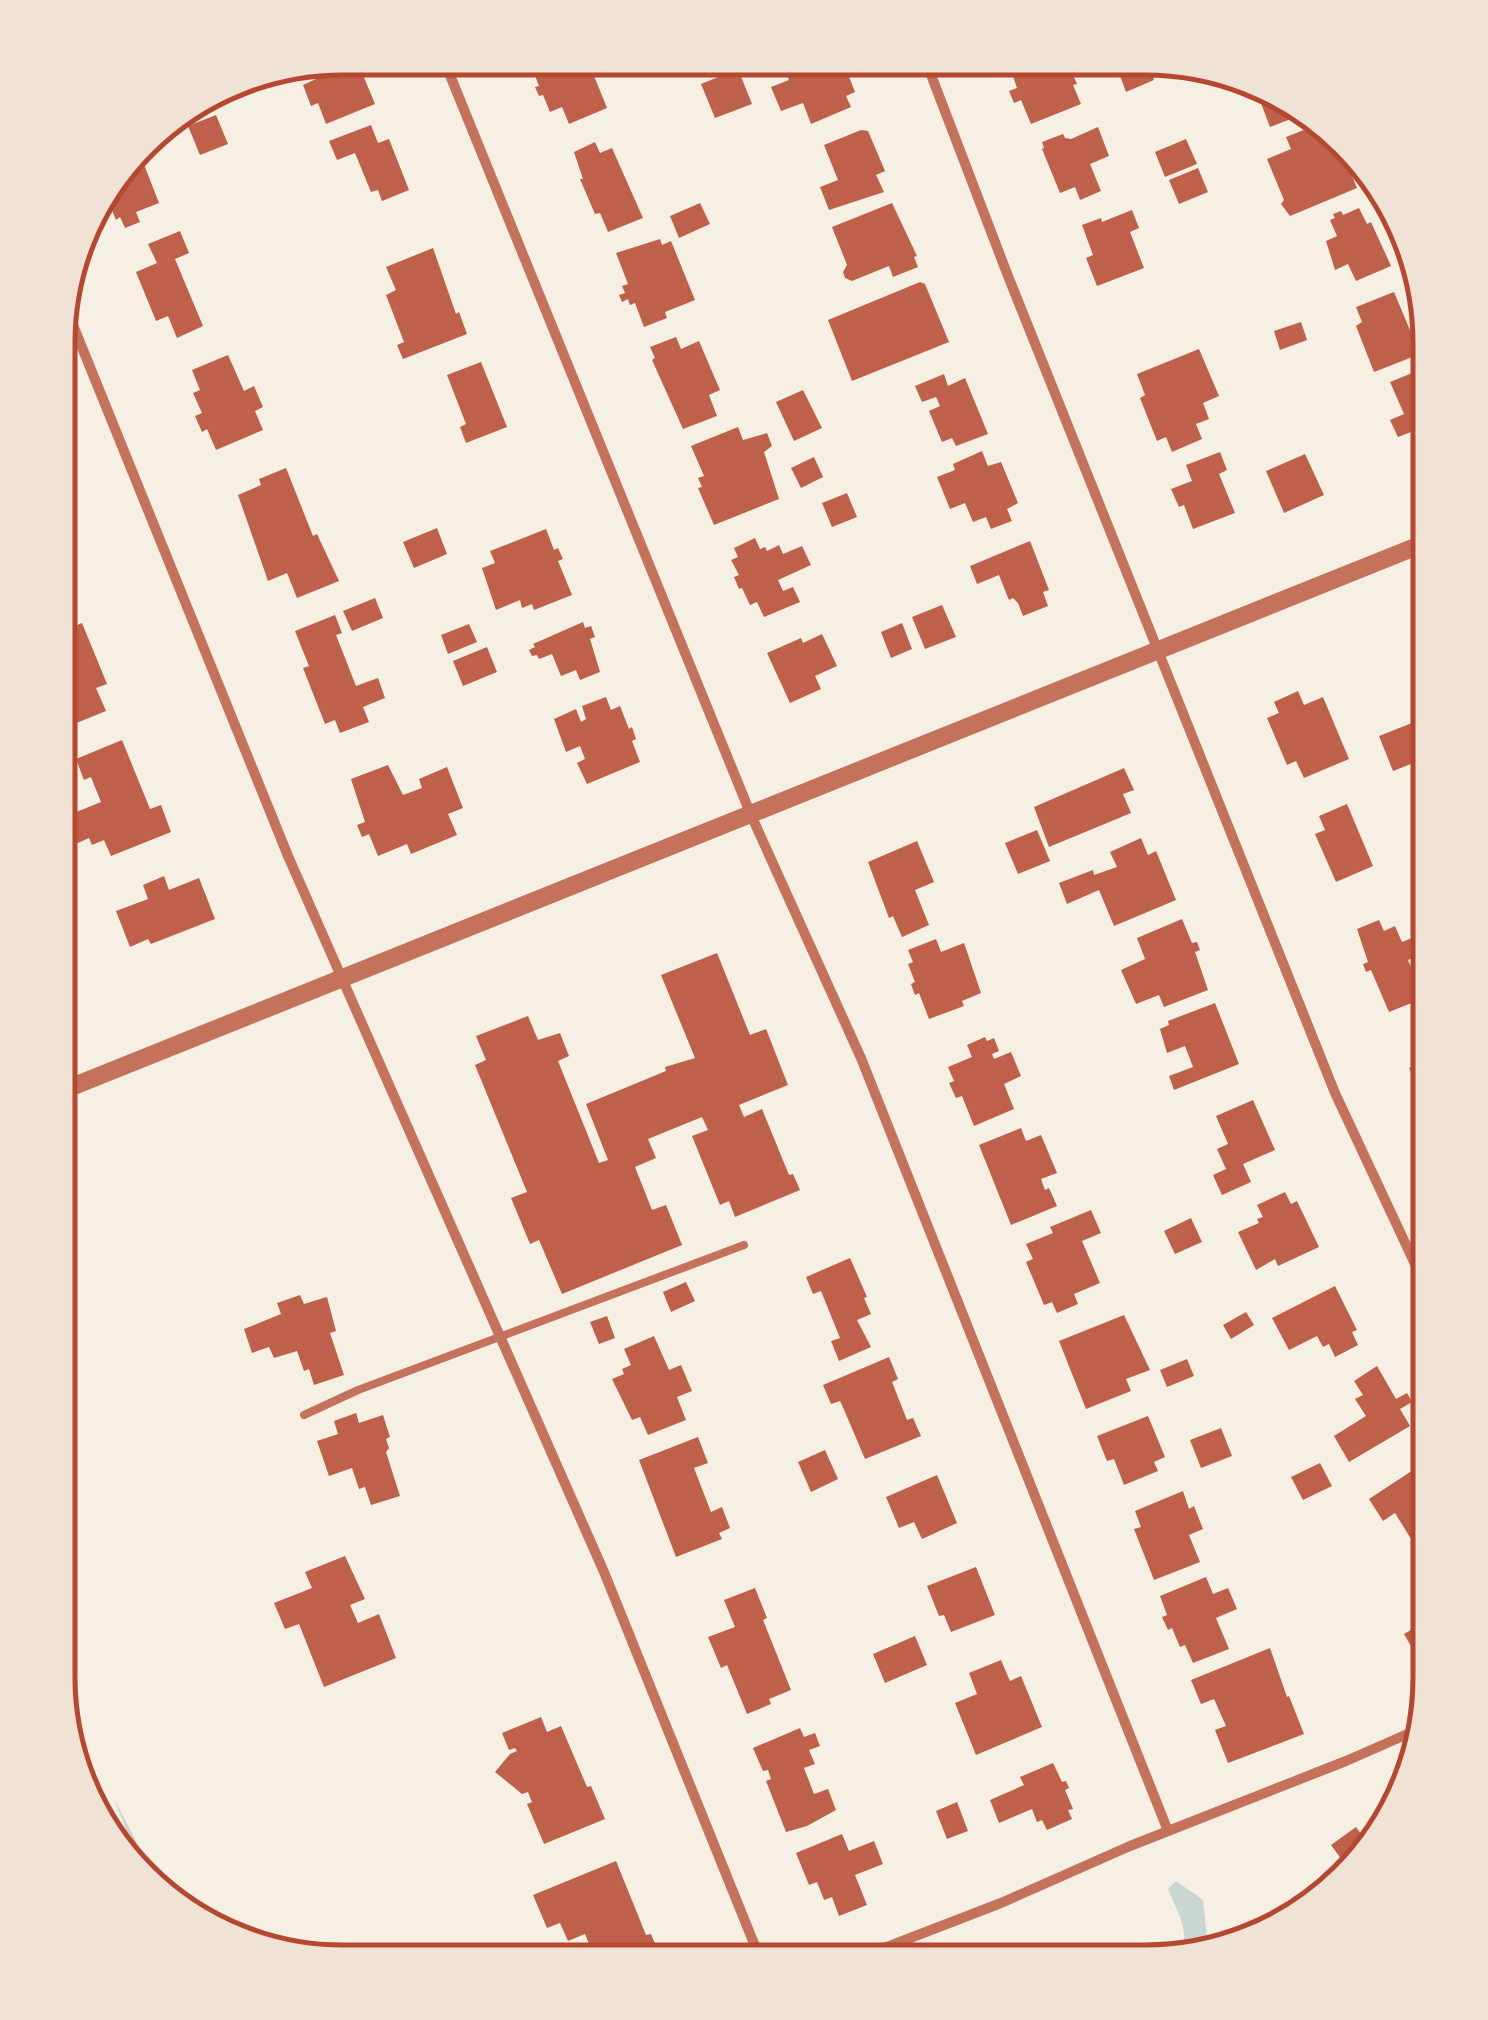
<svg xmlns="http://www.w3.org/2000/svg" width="1488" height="2020" viewBox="0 0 1488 2020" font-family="'Varela Round',sans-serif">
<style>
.water{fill:#c9d6d2}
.building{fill:#bf614a}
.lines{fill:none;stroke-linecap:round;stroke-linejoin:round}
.service{stroke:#c5725c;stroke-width:8}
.minor{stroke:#c5725c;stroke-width:10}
.tertiary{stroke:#c5725c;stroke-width:18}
.rim{fill:none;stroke:#b5482f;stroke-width:5}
</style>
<rect width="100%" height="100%" fill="#f6efe4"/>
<g class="water">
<polygon points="113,1797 156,1879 159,1886 140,1864"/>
<path d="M1176 1881 1203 1900 1208 1948 1180 1954C1191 1932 1177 1911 1168 1889Z"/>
</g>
<g class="building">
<polygon points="343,57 356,58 375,104 326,124 318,103 311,106 303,85 316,79 310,63"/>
<polygon points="533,58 572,58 575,67 588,61 607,108 569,124 562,107 550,112 543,95 539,96 535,87 539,86 529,60"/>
<polygon points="780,59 842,59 855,92 846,96 851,107 811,124 803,103 781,111 771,87 789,80"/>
<polygon points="1007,59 1077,60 1082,74 1074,77 1077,84 1073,85 1081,104 1031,124 1021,100 1014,103 1009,91 1017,88"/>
<polygon points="1147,62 1154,80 1126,92 1119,73"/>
<polygon points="738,69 752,104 715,118 701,84"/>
<polygon points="1256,90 1309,112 1270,127"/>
<polygon points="216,115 228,144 200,155 188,126"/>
<polygon points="1319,124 1327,145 1338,140 1347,160 1350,159 1354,167 1349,169 1357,188 1290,216 1281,204 1284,200 1267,159 1291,149 1286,137"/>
<polygon points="371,125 378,143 389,139 409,190 382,201 378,190 371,192 355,153 337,160 329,141"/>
<polygon points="1098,127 1109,156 1090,164 1101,191 1080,200 1075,187 1060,193 1042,149 1044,148 1042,142 1063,134 1065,138 1071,139"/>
<polygon points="861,130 868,131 885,171 876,175 884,192 829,210 820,187 838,180 824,145"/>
<polygon points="1186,139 1197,164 1165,177 1155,152"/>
<polygon points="595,142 600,153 612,148 643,218 608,232 600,213 595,214 580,179 583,179 574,152"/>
<polygon points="138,149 159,203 136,212 140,222 125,228 120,217 116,220 104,190"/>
<polygon points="1198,168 1208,192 1179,204 1169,180"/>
<polygon points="700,203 710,224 679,238 670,216"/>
<polygon points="892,203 917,256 914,257 918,267 893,277 889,266 852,281 845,278 843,272 847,265 832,227"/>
<polygon points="1359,208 1367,224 1371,222 1391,266 1356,281 1348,264 1335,270 1326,241 1337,236 1330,220 1335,218 1333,214 1341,211 1343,215"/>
<polygon points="1132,210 1139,228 1130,232 1144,268 1097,286 1086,258 1093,255 1082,225 1101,218 1102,222"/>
<polygon points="180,231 189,253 175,259 203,326 177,338 168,316 156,321 136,272 157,263 148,244"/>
<polygon points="660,239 662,245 671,241 695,300 665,312 667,318 644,327 635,303 630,305 628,299 622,302 619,295 625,293 622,286 628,284 616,253"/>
<polygon points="433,248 456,314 459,312 467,334 403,359 397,345 404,342 386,295 396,290 386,267"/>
<polygon points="920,282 925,284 949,342 852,381 828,320"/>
<polygon points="1394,292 1420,354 1374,372 1356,326 1362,322 1356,307"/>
<polygon points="1301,322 1307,340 1280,350 1274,331"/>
<polygon points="676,337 681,349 699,341 720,390 709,395 717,416 683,429 652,360 655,358 650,347"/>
<polygon points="1199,349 1219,396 1203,403 1209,419 1196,424 1202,439 1172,452 1166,437 1157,441 1140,398 1145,395 1137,374"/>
<polygon points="228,355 244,391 254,386 263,407 255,411 263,430 216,450 207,429 202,432 195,416 202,413 193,393 200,390 192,370"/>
<polygon points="481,362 507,427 466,443 460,427 466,424 447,375"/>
<polygon points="1427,367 1430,375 1430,459 1424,462 1411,432 1398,437 1390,420 1404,414 1390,382"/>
<polygon points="944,374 948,386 965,378 988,434 956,446 952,438 942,442 929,411 940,406 936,397 922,402 915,386"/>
<polygon points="803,390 822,428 794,441 776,402"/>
<polygon points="738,427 743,440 767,433 772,446 764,452 779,499 714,525 698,488 702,487 698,478 704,476 691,446"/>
<polygon points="982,451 988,466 1001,462 1018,503 1007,509 1012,521 991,529 986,517 973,522 965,503 950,509 937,477 955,470 953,464"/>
<polygon points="1220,452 1227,470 1219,474 1235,513 1193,529 1184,505 1179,507 1171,489 1192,481 1186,465"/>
<polygon points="1305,454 1324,495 1284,513 1266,471"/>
<polygon points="814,457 823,477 801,488 791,468"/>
<polygon points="286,468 313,536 317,534 339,581 297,598 287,573 268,581 238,495 261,485 259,479"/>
<polygon points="847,493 857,517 832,527 822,503"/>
<polygon points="60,514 77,557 69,559 74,572 60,578"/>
<polygon points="437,528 447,554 414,568 403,542"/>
<polygon points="546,529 554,550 558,548 563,559 558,561 572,595 534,610 532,604 522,608 520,600 496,610 482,568 495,563 490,551"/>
<polygon points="755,538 760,549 765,547 767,551 779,545 783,554 802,546 811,565 778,580 783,591 793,587 800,602 764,617 757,602 750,605 742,588 739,589 734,577 739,575 731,560 738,557 734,548"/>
<polygon points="1030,541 1049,590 1043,592 1048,606 1023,616 1018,603 1013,598 1009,600 999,575 977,584 970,566"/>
<polygon points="63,598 75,626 82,623 107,684 96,688 106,711 74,724 65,702 59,705 59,599"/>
<polygon points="375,598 383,618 352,631 343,611"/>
<polygon points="942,605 956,637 925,649 912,617"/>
<polygon points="335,615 342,633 336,635 356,686 378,678 385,698 363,707 369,722 340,733 335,720 325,724 303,668 309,666 295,631"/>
<polygon points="583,622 585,628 591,626 595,637 590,639 600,672 580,680 576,670 561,676 552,654 539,659 537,655 532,656 529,650 535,647 533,644"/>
<polygon points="902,623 912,649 891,658 881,632"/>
<polygon points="469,624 477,642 448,654 441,635"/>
<polygon points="822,634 837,666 815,676 821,689 790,703 767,653 801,638 803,643"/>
<polygon points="487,647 497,672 463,686 453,661"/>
<polygon points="1298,691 1304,705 1323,697 1349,759 1304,778 1296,761 1287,765 1267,718 1279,713 1274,702"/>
<polygon points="606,697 611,710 620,706 629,729 632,727 636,739 632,741 640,762 587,784 577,763 585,759 580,746 566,752 554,719 576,709 581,722 586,719 582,706"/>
<polygon points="1412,723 1426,758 1393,771 1379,736"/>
<polygon points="122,740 150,809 161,805 171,832 111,856 104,840 92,845 89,838 67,848 59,829 59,819 101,802 91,777 84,780 76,759"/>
<polygon points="388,765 403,795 422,788 419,779 447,767 463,808 448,814 457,835 411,854 407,844 378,856 369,834 362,837 357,825 365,822 351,779"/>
<polygon points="1124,768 1134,790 1123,794 1131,813 1049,847 1034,807"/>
<polygon points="1347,804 1373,866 1336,882 1315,834 1325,830 1319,816"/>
<polygon points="1037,830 1050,861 1018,874 1005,843"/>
<polygon points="1141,838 1148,855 1156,851 1176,900 1114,926 1099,890 1067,904 1059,883 1093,870 1094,875 1117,867 1110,852"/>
<polygon points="917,841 934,882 915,890 929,925 902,937 893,916 889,918 868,862"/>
<polygon points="164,876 169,890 199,878 215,919 151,944 148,939 130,947 116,911 148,899 143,885"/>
<polygon points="1182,919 1192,943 1197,942 1200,950 1195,952 1208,990 1164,1007 1159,995 1136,1004 1121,970 1145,959 1137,938"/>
<polygon points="1379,920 1384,931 1395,926 1402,942 1412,938 1419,955 1408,960 1424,998 1389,1012 1371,970 1366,972 1363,964 1368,962 1357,929"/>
<polygon points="936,939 941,952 964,943 981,993 962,1001 964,1006 929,1019 919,993 915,995 911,984 915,982 908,964 913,962 908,950"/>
<polygon points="717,953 750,1035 766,1029 788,1085 739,1105 744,1117 762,1109 789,1175 793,1174 800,1190 735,1217 729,1201 720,1205 692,1136 708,1130 702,1117 648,1139 656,1158 635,1167 652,1210 666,1205 682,1245 562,1294 539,1240 530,1244 511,1198 527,1192 475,1065 486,1060 476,1036 528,1016 538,1040 560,1033 569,1056 558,1061 599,1163 608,1160 586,1104 666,1071 665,1067 695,1058 661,975"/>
<polygon points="1215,1003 1239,1064 1174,1090 1169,1076 1193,1067 1185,1046 1167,1053 1160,1029 1169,1025 1168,1021"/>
<polygon points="985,1037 987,1041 994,1038 999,1051 992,1054 994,1059 1011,1052 1021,1076 1004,1084 1014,1109 974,1126 962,1096 956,1098 949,1083 954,1081 948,1067 972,1057 967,1045"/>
<polygon points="1430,1059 1430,1097 1424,1083 1417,1086 1409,1068"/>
<polygon points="1253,1100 1275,1150 1243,1164 1251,1182 1222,1195 1213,1175 1226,1169 1217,1149 1228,1144 1216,1116"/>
<polygon points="1021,1128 1026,1141 1041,1135 1057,1173 1041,1179 1045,1190 1049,1188 1057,1206 1011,1225 979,1145"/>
<polygon points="1285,1192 1291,1204 1297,1201 1319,1247 1278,1266 1275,1259 1256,1270 1238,1232 1259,1223 1257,1219 1263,1217 1257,1205"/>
<polygon points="1091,1210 1101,1233 1082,1241 1100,1283 1074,1294 1078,1304 1057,1313 1052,1302 1044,1305 1026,1262 1033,1259 1026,1244 1053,1233 1050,1227"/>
<polygon points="1191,1218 1202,1242 1175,1254 1164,1231"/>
<polygon points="850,1258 867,1297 864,1298 871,1314 857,1320 871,1347 839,1361 831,1341 840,1338 821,1291 813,1294 806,1277"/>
<polygon points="686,1282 695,1301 671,1312 663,1292"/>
<polygon points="1335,1286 1357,1330 1352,1332 1358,1345 1335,1357 1329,1344 1323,1347 1317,1336 1289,1350 1272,1318"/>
<polygon points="300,1295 304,1304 327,1297 336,1331 330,1333 344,1375 314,1385 309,1369 304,1371 297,1351 274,1358 269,1347 252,1353 244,1329 281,1314 277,1303"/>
<polygon points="1246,1312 1254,1325 1231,1339 1223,1325"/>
<polygon points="1124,1315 1150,1370 1126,1379 1131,1391 1086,1409 1059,1341"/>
<polygon points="607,1316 615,1338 599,1344 590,1322"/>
<polygon points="654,1336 669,1370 681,1365 692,1391 677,1397 686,1420 648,1435 640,1417 632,1420 612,1379 624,1374 622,1369 631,1365 624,1349"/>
<polygon points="889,1357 898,1379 892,1382 907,1420 913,1418 921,1436 865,1459 842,1405 840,1401 831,1404 823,1385"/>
<polygon points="1187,1359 1194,1376 1167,1387 1160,1370"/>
<polygon points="1377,1366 1396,1399 1407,1393 1412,1402 1400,1409 1410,1426 1349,1462 1334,1436 1366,1416 1355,1399 1363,1395 1354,1381"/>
<polygon points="356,1413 359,1423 383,1415 390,1437 386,1439 389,1448 386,1452 400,1496 371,1505 365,1487 359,1489 352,1468 329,1476 317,1441 338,1434 334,1421"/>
<polygon points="1148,1416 1165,1457 1154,1462 1158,1471 1124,1485 1114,1459 1107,1461 1097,1436"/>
<polygon points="1221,1428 1232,1456 1201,1468 1190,1440"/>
<polygon points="698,1437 708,1463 694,1468 711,1512 722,1507 730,1528 719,1533 722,1539 676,1557 639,1460"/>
<polygon points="825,1450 838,1479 811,1492 798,1462"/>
<polygon points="1430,1459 1430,1527 1411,1539 1395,1513 1383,1521 1369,1499"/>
<polygon points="1320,1463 1332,1486 1303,1500 1291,1477"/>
<polygon points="937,1475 957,1523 922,1539 914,1522 899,1528 886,1497"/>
<polygon points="1183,1491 1189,1509 1194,1506 1203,1529 1189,1535 1200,1562 1154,1580 1134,1529 1141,1527 1135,1511"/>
<polygon points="345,1556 365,1599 350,1605 358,1623 379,1614 396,1658 324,1687 299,1624 285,1629 274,1603 312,1588 305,1572"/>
<polygon points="976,1567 995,1615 951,1632 944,1615 939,1616 927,1586"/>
<polygon points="1206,1577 1213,1594 1228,1588 1237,1609 1216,1618 1229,1649 1193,1663 1185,1645 1180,1647 1172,1628 1168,1630 1162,1617 1167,1615 1160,1596"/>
<polygon points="755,1588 767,1618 763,1620 791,1690 769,1699 771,1704 747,1714 727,1665 721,1668 708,1637 735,1627 724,1600"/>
<polygon points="1430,1619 1430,1659 1421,1664 1404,1634"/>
<polygon points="915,1636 927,1665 885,1683 873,1654"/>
<polygon points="1270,1648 1287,1697 1289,1696 1304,1734 1228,1763 1215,1730 1226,1726 1214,1699 1201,1704 1191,1680"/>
<polygon points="1001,1660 1010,1681 1021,1676 1042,1727 976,1755 955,1703 977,1694 969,1673"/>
<polygon points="541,1717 547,1732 561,1726 587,1787 591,1786 605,1819 544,1844 527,1804 532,1802 528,1792 522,1794 495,1772 510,1754 517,1751 515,1748 509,1750 502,1733"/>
<polygon points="800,1728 804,1737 815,1733 820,1746 809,1750 815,1764 804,1768 814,1794 828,1789 836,1810 807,1826 786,1832 766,1781 771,1779 768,1770 763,1771 753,1748"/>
<polygon points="1053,1763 1062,1782 1066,1781 1069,1788 1065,1790 1073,1809 1068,1810 1072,1819 1047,1830 1042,1820 1037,1822 1032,1809 999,1823 990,1800 1024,1785 1020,1777"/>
<polygon points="957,1802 968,1831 947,1839 936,1811"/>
<polygon points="1356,1827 1370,1847 1347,1867 1331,1845"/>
<polygon points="842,1834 849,1851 874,1841 883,1864 855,1875 867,1905 839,1916 832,1897 824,1900 817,1882 809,1885 796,1853"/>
<polygon points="616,1861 646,1935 651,1934 662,1961 596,1961 585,1934 568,1941 560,1923 547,1928 533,1895"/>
</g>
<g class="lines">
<polyline class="service" points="304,1415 358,1390 744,1245"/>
<g class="minor">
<polyline points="443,58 751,815 861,1058 1168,1831"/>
<polyline points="925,59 1008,276 1335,1093 1430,1296"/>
<polyline points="62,298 288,856 604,1572 761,1961"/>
<polyline points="848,1962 1001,1903 1130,1846 1346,1761 1419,1729"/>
</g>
<polyline class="tertiary" points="59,1092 1430,541"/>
</g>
<path d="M0 0H1488V2020H0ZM343 75H1145A268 268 0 0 1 1413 343V1677A268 268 0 0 1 1145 1945H343A268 268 0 0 1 75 1677V343A268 268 0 0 1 343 75Z" fill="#f1e2d6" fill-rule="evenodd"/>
<path class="rim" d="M343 75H1145A268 268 0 0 1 1413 343V1677A268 268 0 0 1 1145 1945H343A268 268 0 0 1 75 1677V343A268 268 0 0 1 343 75Z"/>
</svg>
